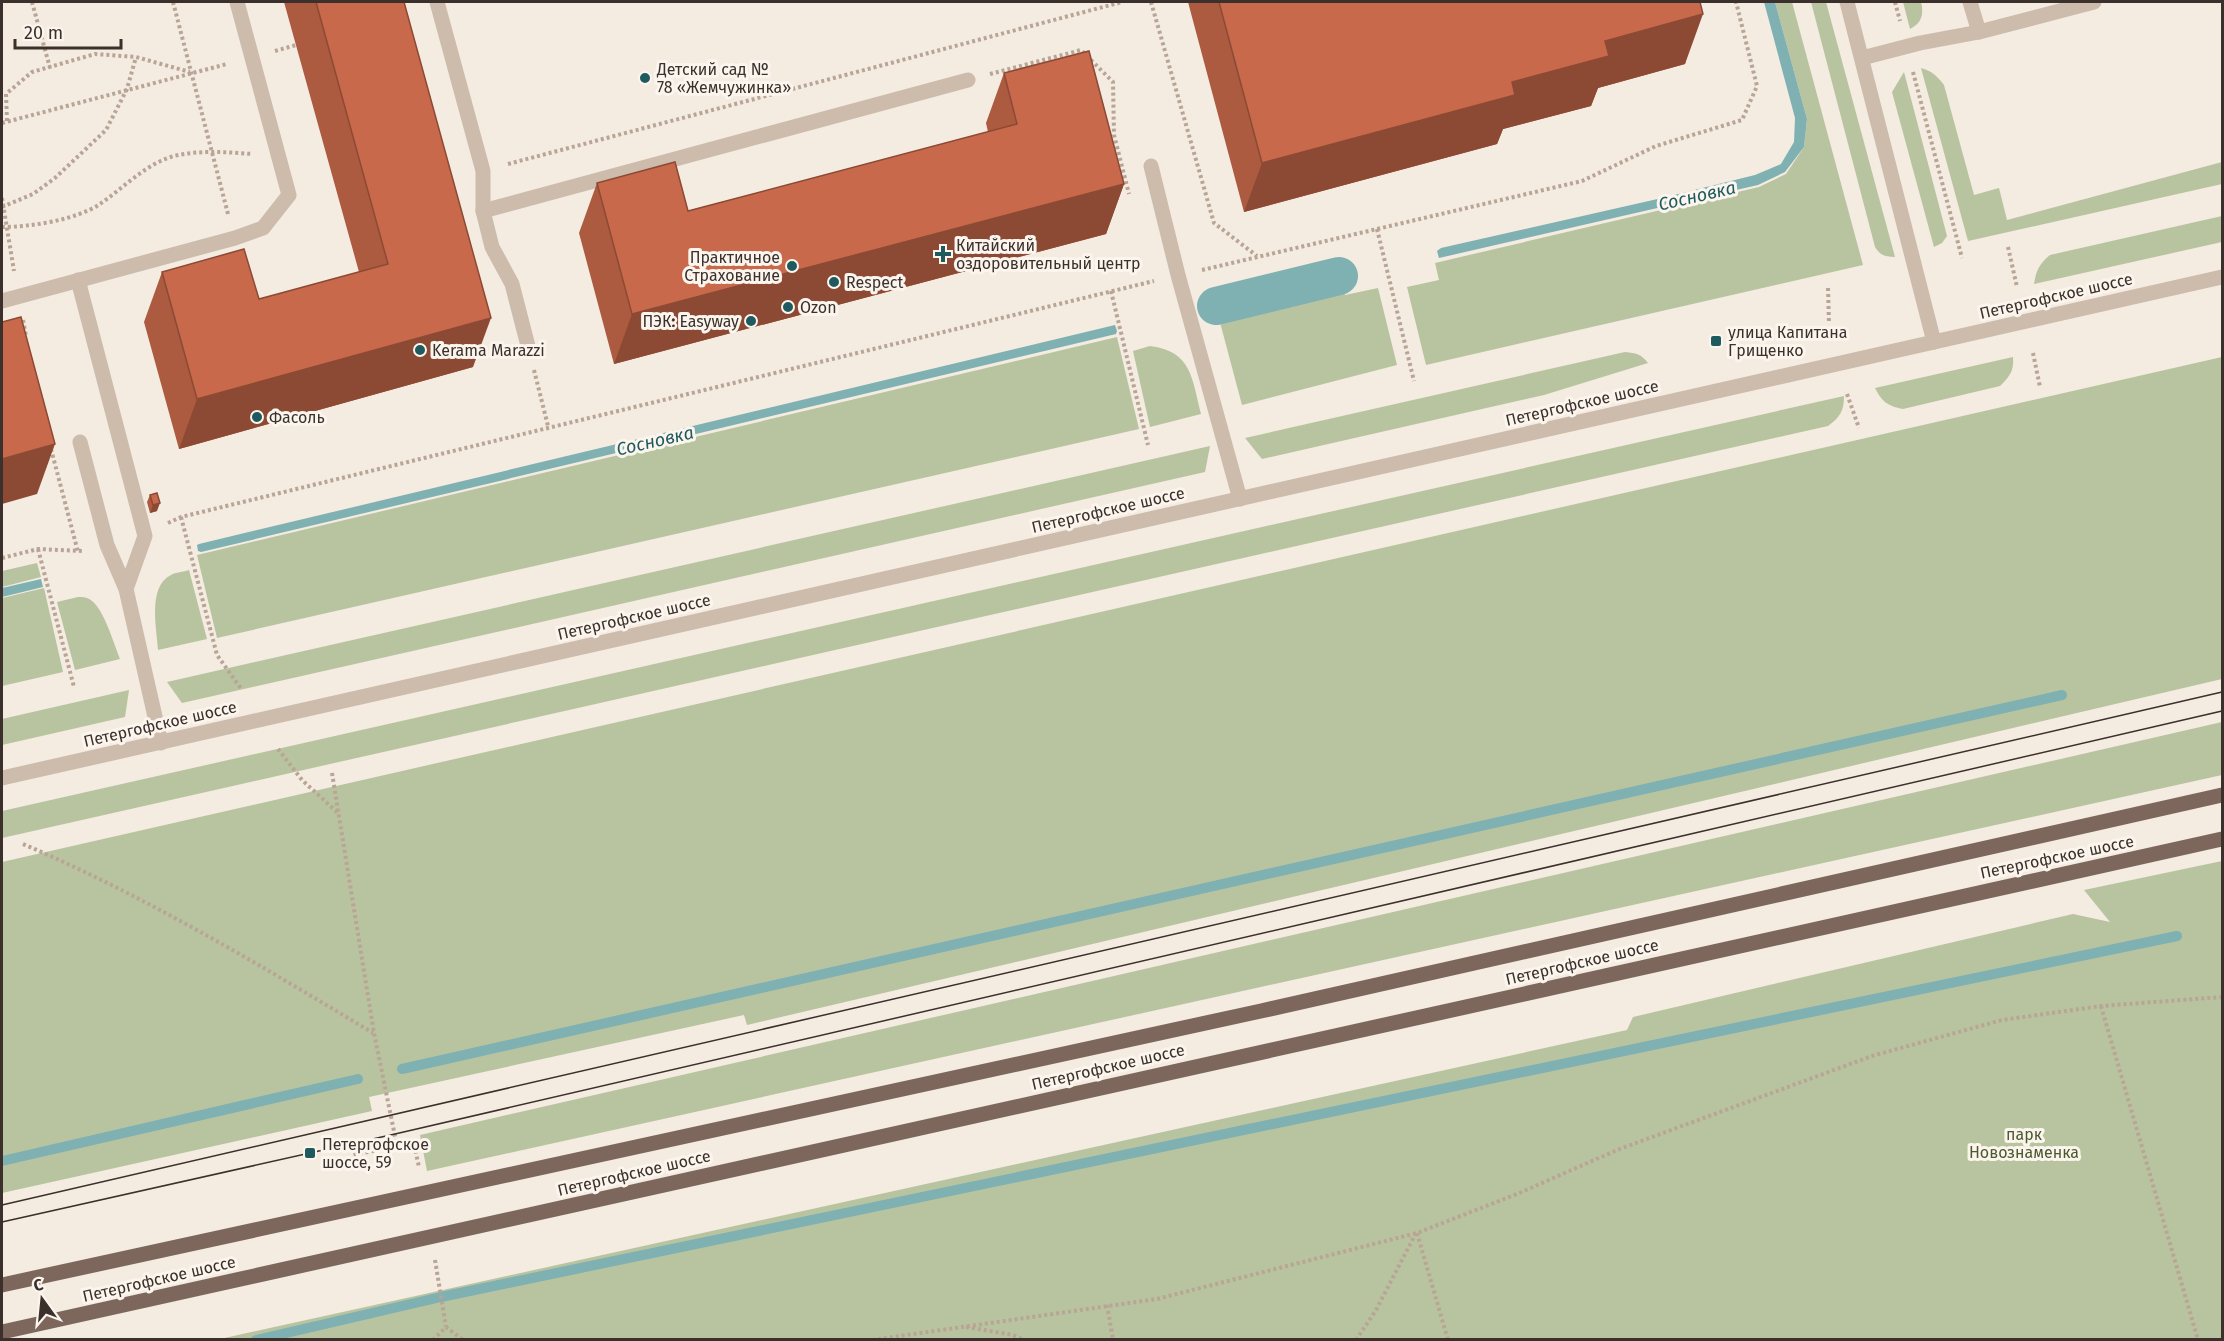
<svg xmlns="http://www.w3.org/2000/svg" width="2224" height="1341" viewBox="0 0 2224 1341" font-family="'Fira Sans',sans-serif">
<style>
.green{fill:#b8c4a0}
.water{fill:#7fb0b2}
.lines{fill:none;stroke-linecap:round;stroke-linejoin:round}
.stream{stroke:#7fb0b2;stroke-width:10}
.canal{stroke:#7fb0b2;stroke-width:38}
.path{stroke:#b9a596;stroke-width:4;stroke-dasharray:3 3;stroke-linecap:butt}
.service{stroke:#cdbbac;stroke-width:15}
.minor{stroke:#cdbbac;stroke-width:15}
.primary{stroke:#7d675c;stroke-width:15}
.tram{stroke:#3b302b;stroke-width:1.5}
.wall{fill:#ac5a40}
.shaded-wall{fill:#8c4a34}
.building{fill:#c8694b;stroke:#8c4a34;stroke-width:1.5}
.poi-dot{fill:#1f5a5e;stroke:#fbf5ee;stroke-width:2}
.labels{text-anchor:middle;dominant-baseline:central;stroke-width:6;stroke-linejoin:round;paint-order:stroke}
.poi-label{font-size:16px;fill:#3b302b;stroke:#fbf5ee;text-anchor:start}
.street-label{font-size:16px;fill:#3b302b;stroke:#fbf5ee}
.park-label{font-size:16px;fill:#4a5a2e;stroke:#fbf5ee}
.water-label{font-size:18px;font-style:italic;fill:#1f5a5e;stroke:#fbf5ee}
</style>
<rect width="100%" height="100%" fill="#f4ebe1"/>
<g class="green">
<polygon points="1775,2 1792,2 1863,265 1426,365 1407,287 1439,280 1435,263 1759,187 1786,174 1804,147 1807,119"/>
<path d="M1811 2H1826L1895 257C1885 257 1880 255 1875 247Z"/>
<path d="M1903 2H1921C1924 14 1922 23 1910 29Z"/>
<path d="M1921 68C1932 71 1937 76 1944 85L1974 195 1999 188 2007 220 2222 162V184L1968 241Z"/>
<polygon points="1904,72 1947,236 1942,243 1934,247 1892,92"/>
<path d="M2222 216V242L2034 284C2036 271 2039 264 2050 255Z"/>
<polygon points="1341,280 1345,295 1378,288 1397,365 1242,405 1217,311"/>
<polygon points="1117,337 1139,429 217,638 197,555"/>
<path d="M1150 346C1192 351 1192 379 1201 414L1150 427 1133 351Z"/>
<path d="M1625 352C1636 353 1641 354 1648 363L1544 395 1262 459 1245 438Z"/>
<path d="M2013 357C2014 371 2010 376 2000 386L1903 409C1888 406 1882 402 1875 388Z"/>
<polygon points="2222,357 2222,679 747,1025 744,1015 369,1097 372,1111 2,1193 2,862"/>
<path d="M1844 396C1844 411 1840 417 1828 426L2 838V811Z"/>
<polygon points="1210,446 1205,472 182,703 167,682"/>
<polygon points="37,563 41,577 2,587 2,571"/>
<path d="M189 570 207 639 158 650C157 629 147 587 171 575 176 572 183 572 189 570Z"/>
<polygon points="44,588 63,672 2,686 2,598"/>
<path d="M78 597C83 597 88 597 92 601 104 610 114 644 120 659L75 670 57 602Z"/>
<polygon points="129,690 125,717 2,745 2,719"/>
<polygon points="2222,722 2222,775 427,1171 420,1135"/>
<polygon points="2222,861 2222,1339 220,1339 1627,1030 1633,1017 2073,914 2110,922 2084,890"/>
</g>
<g class="water">
<polygon points="1764,2 1775,2 1807,119 1804,147 1785,172 1758,185 1439,258 1437,251 1441,248 1662,198 1755,175 1781,164 1794,142 1795,118"/>
<polygon points="1115,325 1117,331 1116,334 201,552 198,551 197,545 199,544"/>
<polygon points="41,579 43,587 2,597 2,588"/>
</g>
<g class="lines">
<g class="stream">
<polyline points="402,1069 2062,695"/>
<polyline points="2,1161 358,1079"/>
<polyline points="256,1340 441,1297 2177,936"/>
</g>
<polyline class="canal" points="1216,306 1339,276"/>
<g class="path">
<polyline points="32,2 50,68"/>
<polyline points="173,2 228,214"/>
<polyline points="1151,2 1214,223 1257,256"/>
<polyline points="1895,2 1900,21"/>
<polyline points="275,51 296,45"/>
<polyline points="1913,72 1962,258"/>
<polyline points="990,74 1081,50 1113,82 1114,135 1129,194"/>
<polyline points="7,121 6,94 32,72 95,54 136,57 190,72"/>
<polyline points="2,123 227,64"/>
<polyline points="508,164 1122,2"/>
<polyline points="2,198 14,271"/>
<polyline points="2,207 33,194 55,178 106,130 127,89 136,57"/>
<path d="M2 227C30 227 76 220 100 204 122 189 147 163 174 156 199 150 226 152 252 154"/>
<polyline points="1377,229 1414,381"/>
<polyline points="2008,247 2017,287"/>
<polyline points="1202,270 1582,181 1656,146 1742,120 1757,86 1736,2"/>
<polyline points="1828,288 1829,324"/>
<polyline points="1111,291 1148,445"/>
<polyline points="23,320 26,336"/>
<polyline points="2033,353 2040,387"/>
<polyline points="534,370 548,426"/>
<polyline points="1847,394 1859,428"/>
<polyline points="51,449 78,552"/>
<polyline points="181,517 217,655 242,690"/>
<polyline points="168,523 181,517 1154,281"/>
<polyline points="38,549 74,687"/>
<polyline points="2,558 38,549 82,551"/>
<polyline points="278,749 302,780 338,813"/>
<polyline points="332,773 374,1033 397,1146 353,1155"/>
<path d="M23 844C145 896 260 965 373 1033"/>
<polyline points="2101,1006 2198,1340"/>
<polyline points="397,1146 414,1144 419,1167"/>
<polyline points="1417,1233 1448,1340"/>
<polyline points="435,1260 446,1327"/>
<polyline points="1107,1305 1113,1340"/>
<polyline points="966,1327 1013,1335 1024,1340"/>
<polyline points="433,1340 446,1327 463,1340"/>
<polyline points="872,1340 1157,1299 1417,1233 1517,1194 1617,1150 1872,1056 2002,1020 2101,1006 2222,997"/>
<polyline points="1356,1340 1376,1310 1416,1233"/>
</g>
<g class="service">
<polyline points="437,2 483,171 483,211 492,247 512,284 528,346"/>
<polyline points="1970,2 1979,32"/>
<polyline points="1862,58 1920,43 1979,32 2094,2"/>
<polyline points="1151,166 1178,275 1240,499"/>
<polyline points="483,211 968,80"/>
<polyline points="78,280 145,536 126,589 161,743"/>
<polyline points="2,301 235,238 263,228 289,195 237,2"/>
<polyline points="80,442 107,545 126,589"/>
</g>
<g class="minor">
<polyline points="1847,2 1934,342"/>
<polyline points="2,778 2222,277"/>
</g>
<g class="primary">
<polyline points="2,1285 1261,1011 2222,795"/>
<polyline points="2,1332 2222,839"/>
</g>
<g class="tram">
<polyline points="2,1205 2222,692"/>
<polyline points="2,1222 395,1134 2222,711"/>
</g>
</g>
<g class="wall">
<polygon points="284,2 404,2 473,367 179,449 144,322 162,272 259,299 359,272"/>
<polygon points="1188,2 1700,2 1685,64 1598,88 1591,106 1503,129 1497,144 1244,212"/>
<polygon points="1004,73 1124,184 1106,234 614,364 579,233 597,183 688,211 988,132 986,123"/>
<polygon points="150,495 157,511 150,513 147,502"/>
</g>
<g class="shaded-wall">
<polygon points="1703,14 1685,64 1598,88 1591,106 1503,129 1497,144 1244,212 1262,163 1512,82 1605,41"/>
<polygon points="1124,184 1106,234 614,364 632,314"/>
<polygon points="491,318 473,367 179,449 197,399"/>
<polygon points="55,444 37,494 2,504 2,459"/>
<polygon points="160,503 157,511 150,513 153,505"/>
</g>
<g class="building">
<polygon points="316,2 404,2 491,318 197,399 162,272 244,249 259,299 388,264"/>
<polygon points="1219,2 1700,2 1703,14 1605,41 1609,56 1512,82 1515,95 1262,163"/>
<polygon points="1089,51 1124,184 632,314 597,183 675,162 688,211 1017,124 1004,73"/>
<polygon points="21,317 55,444 2,459 2,322"/>
<polygon points="157,493 160,503 153,505 150,495"/>
</g>
<g class="poi-dot">
<circle cx="645" cy="78" r="6"/>
<path d="M940 245h6v6h6v6h-6v6h-6v-6h-6v-6h6z"/>
<circle cx="792" cy="266" r="6"/>
<circle cx="834" cy="282" r="6"/>
<circle cx="788" cy="307" r="6"/>
<circle cx="751" cy="321" r="6"/>
<rect x="1710" y="335" width="12" height="12" rx="3"/>
<circle cx="420" cy="350" r="6"/>
<circle cx="257" cy="417" r="6"/>
<rect x="304" y="1147" width="12" height="12" rx="3"/>
</g>
<g class="labels">
<g class="poi-label">
<text x="657" y="69">Детский сад №<tspan x="657" dy="18">78 «Жемчужинка»</tspan></text>
<text x="956" y="245">Китайский<tspan x="956" dy="18">оздоровительный центр</tspan></text>
<text x="780" y="257" text-anchor="end">Практичное<tspan x="780" dy="18">Страхование</tspan></text>
<text x="846" y="282">Respect</text>
<text x="800" y="307">Ozon</text>
<text x="739" y="321" text-anchor="end">ПЭК: Easyway</text>
<text x="1728" y="332">улица Капитана<tspan x="1728" dy="18">Грищенко</tspan></text>
<text x="432" y="350">Kerama Marazzi</text>
<text x="269" y="417">Фасоль</text>
<text x="322" y="1144">Петергофское<tspan x="322" dy="18">шоссе, 59</tspan></text>
</g>
<g class="street-label">
<text transform="translate(2056 296) rotate(-13)">Петергофское шоссе</text>
<text transform="translate(1582 403) rotate(-13)">Петергофское шоссе</text>
<text transform="translate(1108 510) rotate(-13)">Петергофское шоссе</text>
<text transform="translate(634 617) rotate(-13)">Петергофское шоссе</text>
<text transform="translate(160 724) rotate(-13)">Петергофское шоссе</text>
<text transform="translate(2057 857) rotate(-12)">Петергофское шоссе</text>
<text transform="translate(1582 962) rotate(-13)">Петергофское шоссе</text>
<text transform="translate(1108 1067) rotate(-13)">Петергофское шоссе</text>
<text transform="translate(634 1173) rotate(-13)">Петергофское шоссе</text>
<text transform="translate(159 1279) rotate(-13)">Петергофское шоссе</text>
</g>
<g class="park-label">
<text x="2024" y="1134">парк<tspan x="2024" dy="18">Новознаменка</tspan></text>
</g>
<g class="water-label">
<text transform="translate(1697 196) rotate(-13)">Сосновка</text>
<text transform="translate(655 441) rotate(-13)">Сосновка</text>
</g>
</g>
<rect width="2224" height="1341" fill="none" stroke="#3b302b" stroke-width="6"/>
<g transform="translate(42 1299) rotate(345)" stroke="#fbf5ee" stroke-width="4.5" paint-order="stroke">
<path d="M0-4.5L10 22L0 15L-10 22Z" fill="#3b302b"/>
<text y="-9" font-size="16" font-weight="bold" text-anchor="middle" fill="#3b302b">С</text>
</g>
<path d="M15 39v9h106v-9" fill="none" stroke="#3b302b" stroke-width="3"/>
<text x="24" y="39" font-size="18" fill="#3b302b" stroke="#fbf5ee" stroke-width="4.5" paint-order="stroke">20 m</text>
</svg>
